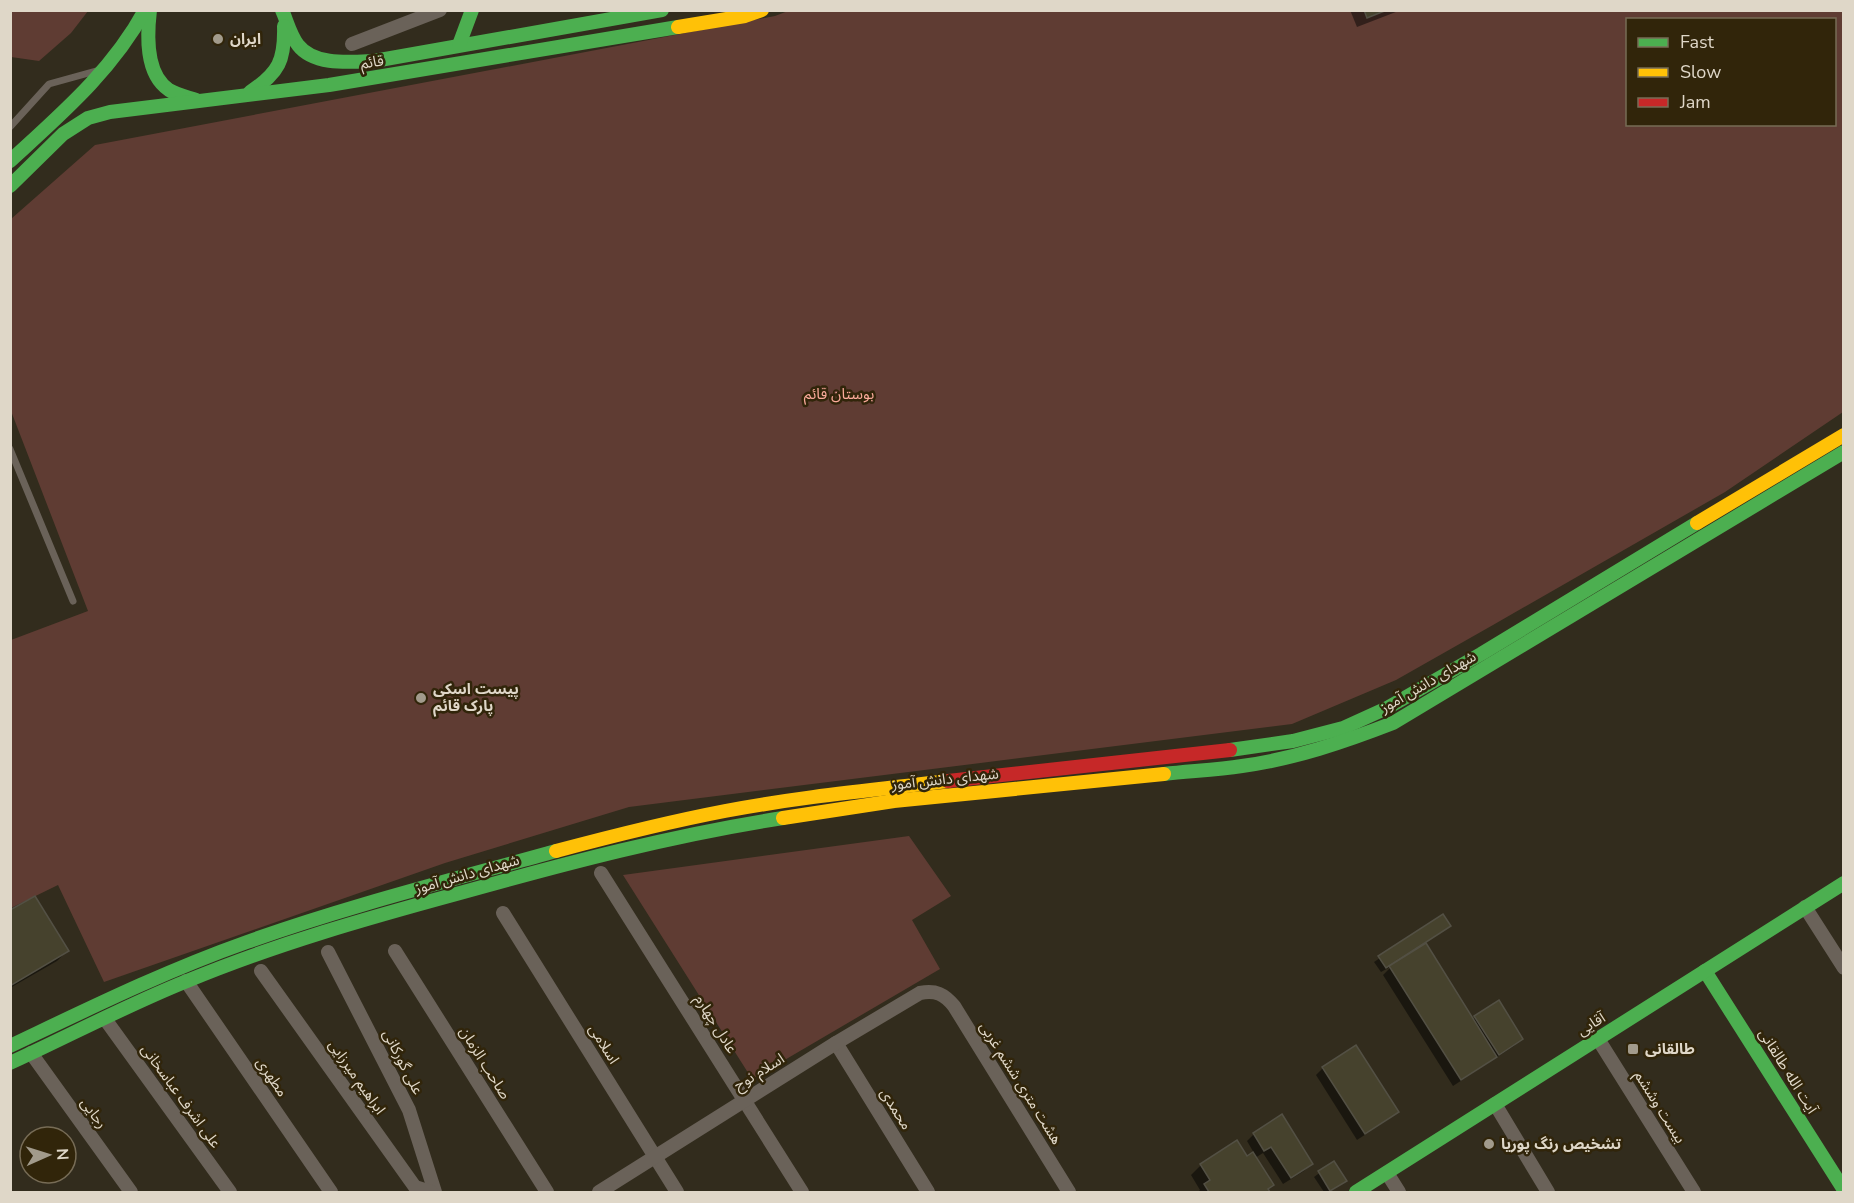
<svg xmlns="http://www.w3.org/2000/svg" width="1854" height="1203" viewBox="0 0 1854 1203" font-family="'Nunito Sans','Noto Sans Arabic',sans-serif">
<style>
.green{fill:#5f3c33;fill-rule:evenodd}
.shadow{fill:#0007}
.building{fill:#46422d;stroke:#535044;stroke-width:1.5}
.lines{fill:none;stroke-linecap:round;stroke-linejoin:round}
.lane{stroke:#6a6259;stroke-width:7}
.street{stroke:#6a6259;stroke-width:14}
.fast{stroke:#4caf50;stroke-width:14}
.slow{stroke:#ffc107;stroke-width:14}
.jam{stroke:#c62828;stroke-width:14}
.poi-dot{fill:#a29b8c;stroke:#31250a;stroke-width:2}
.labels{text-anchor:middle;dominant-baseline:central;stroke-width:5;stroke-linejoin:round;paint-order:stroke}
.poi-label{font-size:15px;font-weight:bold;fill:#dfd7c8;stroke:#31250a;text-anchor:start}
.street-label{font-size:15px;fill:#dfd7c8;stroke:#31250a}
.park-label{font-size:15px;fill:#fbab9b;stroke:#31250a}
</style>
<rect width="100%" height="100%" fill="#322c1d"/>
<g class="green">
<polygon points="11,10 88,10 88,11 71,33 39,61 11,57"/>
<path d="M788 11H1843V412L1725 492 1493 625 1396 680 1292 724 629 807 445 863 104 982 58 885 11 908V640L88 611 11 411V219L95 145 775 16ZM1628 20H1834V124H1628Z"/>
<polygon points="909,836 951,896 912,920 940,969 752,1079 623,875"/>
</g>
<g class="shadow">
<polygon points="1350,10 1401,10 1357,27"/>
<polygon points="10,912 67,951 57,961 10,988"/>
<polygon points="1443,916 1424,943 1473,1020 1475,1018 1521,1039 1514,1046 1453,1086 1383,975 1392,966 1381,972 1374,962"/>
<polygon points="1323,1068 1397,1112 1389,1119 1357,1140 1316,1075"/>
<polygon points="1254,1134 1311,1164 1304,1171 1283,1184 1263,1153 1255,1158 1269,1192 1198,1192 1200,1190 1191,1175 1201,1165 1237,1142 1247,1158 1254,1153 1247,1141"/>
<polygon points="1333,1163 1340,1185 1329,1192 1324,1192 1314,1177"/>
</g>
<g class="building">
<polygon points="1364,10 1387,10 1367,18"/>
<polygon points="35,896 69,951 10,986 10,910"/>
<polygon points="1443,914 1451,926 1386,968 1378,956"/>
<polygon points="1426,943 1497,1057 1461,1080 1389,966"/>
<polygon points="1499,1000 1523,1039 1499,1055 1474,1016"/>
<polygon points="1356,1045 1399,1112 1365,1134 1322,1067"/>
<polygon points="1282,1114 1313,1164 1291,1178 1271,1147 1264,1151 1253,1133"/>
<polygon points="1237,1140 1247,1156 1253,1152 1274,1185 1268,1189 1270,1192 1209,1192 1204,1184 1210,1180 1200,1164"/>
<polygon points="1334,1161 1347,1181 1330,1191 1318,1171"/>
</g>
<g class="lines">
<g class="lane">
<polyline points="10,127 49,84 96,71"/>
<polyline points="10,449 73,601"/>
</g>
<g class="street">
<polyline points="352,44 440,10"/>
<polyline points="601,873 802,1192"/>
<polyline points="1805,907 1844,968"/>
<polyline points="503,913 677,1192"/>
<polyline points="395,951 547,1192"/>
<polyline points="328,952 409,1110 435,1192"/>
<polyline points="261,971 415,1187 431,1192"/>
<polyline points="186,981 331,1192"/>
<polyline points="105,1019 230,1192"/>
<polyline points="1598,1039 1694,1192"/>
<polyline points="836,1043 928,1192"/>
<polyline points="31,1053 131,1192"/>
<polyline points="1495,1104 1548,1192"/>
<polyline points="1387,1173 1399,1192"/>
<path d="M599 1192 836 1043 920 993C936 990 944 994 954 1006L1069 1192"/>
</g>
<g class="fast">
<path d="M150 10C147 35 145 74 169 90 177 95 187 97 196 100"/>
<path d="M282 10C287 21 290 35 298 45 314 66 350 62 374 61L662 10"/>
<polyline points="459,45 472,10"/>
<path d="M250 92C279 73 285 60 284 26"/>
<path d="M10 161C60 115 112 71 145 10"/>
<polyline points="10,186 63,134 88,118 110,112 329,85 678,27"/>
<polyline points="1230,750 1293,741 1343,728 1387,708 1481,654 1697,523"/>
<path d="M1164 774C1190 771 1216 770 1242 766 1294 759 1344 742 1393 723L1844 452"/>
<polyline points="1705,971 1844,1190"/>
<path d="M10 1046C88 1009 165 971 247 942 348 906 452 880 556 851"/>
<path d="M10 1063C69 1036 127 1005 187 981 276 944 368 918 460 893 567 863 673 835 783 818"/>
<polyline points="1356,1192 1844,883"/>
</g>
<g class="slow">
<polyline points="678,27 745,16 762,10"/>
<polyline points="1697,523 1844,435"/>
<polyline points="783,818 894,801 1164,774"/>
<path d="M556 851C612 836 668 822 725 811 799 797 873 790 948 781"/>
</g>
<polyline class="jam" points="948,781 1230,750"/>
</g>
<g class="poi-dot">
<circle cx="218" cy="39" r="6"/>
<circle cx="421" cy="698" r="6"/>
<rect x="1627" y="1043" width="12" height="12" rx="3"/>
<circle cx="1489" cy="1144" r="6"/>
</g>
<g class="labels">
<g class="poi-label">
<text x="230" y="39">ایران</text>
<text x="433" y="689">پیست اسکی<tspan x="433" dy="17">پارک قائم</tspan></text>
<text x="1645" y="1049">طالقانی</text>
<text x="1501" y="1144">تشخیص رنگ پوریا</text>
</g>
<g class="street-label">
<text transform="translate(372 62) rotate(-9)">قائم</text>
<text transform="translate(1428 682) rotate(-30)">شهدای دانش آموز</text>
<text transform="translate(945 779) rotate(-6)">شهدای دانش آموز</text>
<text transform="translate(467 874) rotate(-16)">شهدای دانش آموز</text>
<text transform="translate(716 1024) rotate(58)">عادل چهارم</text>
<text transform="translate(1591 1024) rotate(-32)">آقایی</text>
<text transform="translate(604 1044) rotate(58)">اسلامی</text>
<text transform="translate(403 1062) rotate(63)">علی گورکانی</text>
<text transform="translate(485 1063) rotate(58)">صاحب الزمان</text>
<text transform="translate(1788 1071) rotate(58)">آیت الله طالقانی</text>
<text transform="translate(759 1072) rotate(-32)">اسلام نوح</text>
<text transform="translate(272 1077) rotate(56)">مطهری</text>
<text transform="translate(357 1077) rotate(55)">ابراهیم میرزایی</text>
<text transform="translate(1021 1083) rotate(58)">هشت متری ششم غربی</text>
<text transform="translate(181 1096) rotate(54)">علی اشرف عباسخانی</text>
<text transform="translate(1660 1107) rotate(58)">بیست وششم</text>
<text transform="translate(896 1109) rotate(58)">محمدی</text>
<text transform="translate(94 1113) rotate(54)">رجایی</text>
</g>
<g class="park-label">
<text x="839" y="394">بوستان قائم</text>
</g>
</g>
<rect width="1854" height="1203" fill="none" stroke="#dfd7c8" stroke-width="24"/>
<rect x="1626" y="18" width="210" height="108" fill="#31250a" stroke="#776c56" stroke-width="1.5"/>
<rect x="1638" y="38" width="30" height="9" fill="#4caf50" stroke="#776c56" stroke-width="1.5"/>
<text x="1680" y="48" font-size="18" fill="#dfd7c8">Fast</text>
<rect x="1638" y="68" width="30" height="9" fill="#ffc107" stroke="#776c56" stroke-width="1.5"/>
<text x="1680" y="78" font-size="18" fill="#dfd7c8">Slow</text>
<rect x="1638" y="98" width="30" height="9" fill="#c62828" stroke="#776c56" stroke-width="1.5"/>
<text x="1680" y="108" font-size="18" fill="#dfd7c8">Jam</text>
<g transform="translate(48 1155) rotate(87)"><circle r="28" fill="#31250a" stroke="#776c56" stroke-width="1.5"/>
<path d="M0-4.5L10 22L0 15L-10 22Z" fill="#a29b8c"/>
<text y="-9" font-size="16" font-weight="bold" text-anchor="middle" fill="#dfd7c8">N</text>
</g>
</svg>
